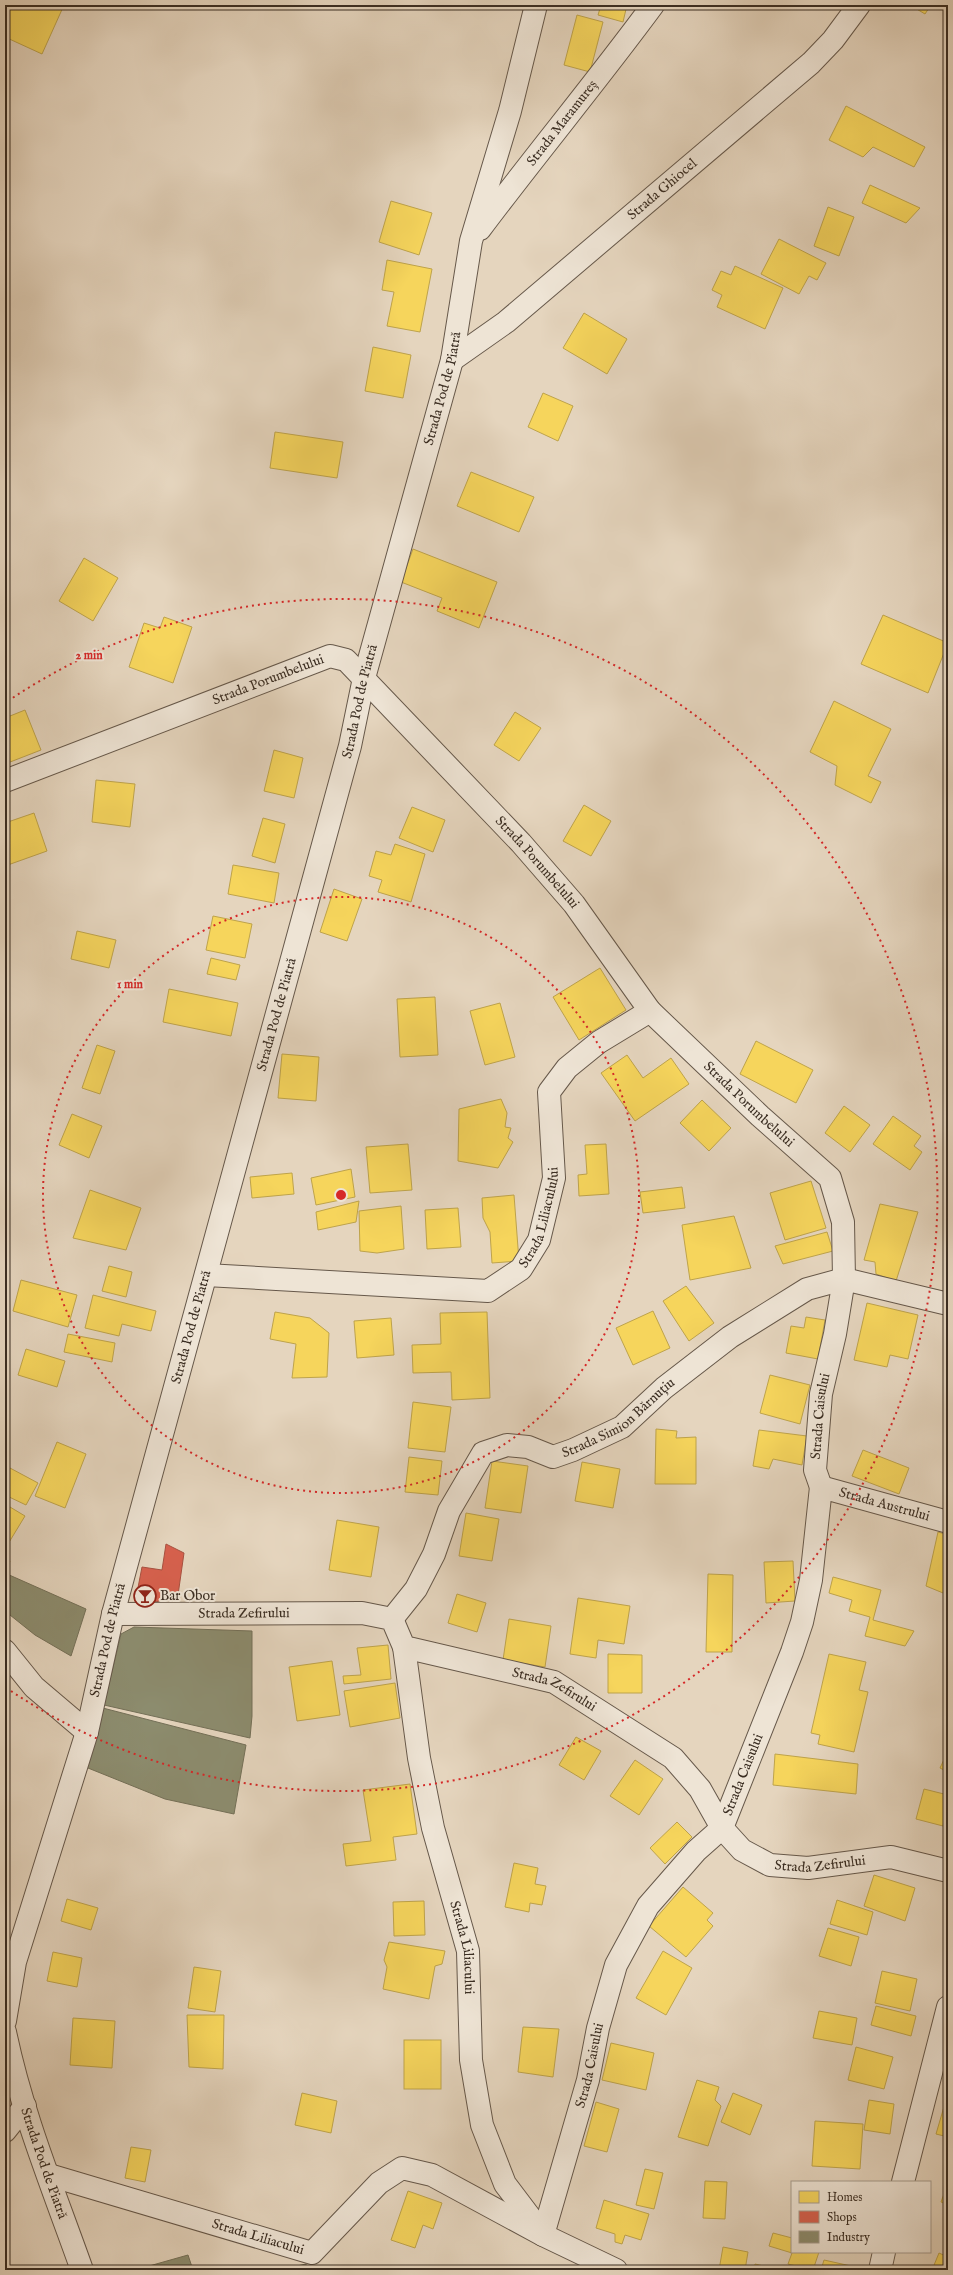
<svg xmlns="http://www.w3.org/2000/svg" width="953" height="2275" viewBox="0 0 953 2275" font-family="'IM FELL English',serif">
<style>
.homes{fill:#f6d55c;stroke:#bea34b}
.shops{fill:#d6604d;stroke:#a85140}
.industry{fill:#8c8c6e;stroke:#747058}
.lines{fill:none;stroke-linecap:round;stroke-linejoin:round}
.pedestrian-casing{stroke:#66584a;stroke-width:24}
.minor-casing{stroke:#66584a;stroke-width:24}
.tertiary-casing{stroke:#66584a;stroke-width:24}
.pedestrian{stroke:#eee4d5;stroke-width:22}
.minor{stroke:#eee4d5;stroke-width:22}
.tertiary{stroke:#eee4d5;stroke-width:22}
.ring{fill:none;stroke:#d62828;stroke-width:2;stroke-dasharray:2 4}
.labels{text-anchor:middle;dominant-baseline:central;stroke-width:4;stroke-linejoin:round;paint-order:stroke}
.street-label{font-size:14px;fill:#3b2e23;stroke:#eee4d5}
.poi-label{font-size:14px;fill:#3b2e23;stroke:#eee4d5;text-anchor:start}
.centre{fill:#d62828;stroke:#eee4d5;stroke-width:2}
.ring-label{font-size:12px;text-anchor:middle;font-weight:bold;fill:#d62828;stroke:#eee4d5;stroke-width:4;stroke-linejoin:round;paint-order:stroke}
</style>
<rect width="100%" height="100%" fill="#e5d5be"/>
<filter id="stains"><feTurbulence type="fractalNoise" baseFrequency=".005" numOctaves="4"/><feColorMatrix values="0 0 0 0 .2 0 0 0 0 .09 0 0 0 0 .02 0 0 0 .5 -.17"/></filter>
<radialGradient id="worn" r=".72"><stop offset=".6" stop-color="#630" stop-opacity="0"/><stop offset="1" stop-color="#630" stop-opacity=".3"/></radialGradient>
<g class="homes">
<polygon points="7,5 64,5 42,54 5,37"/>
<polygon points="601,5 627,5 623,22 598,15"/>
<polygon points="910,5 931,5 925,14"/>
<polygon points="577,15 603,22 590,72 564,65"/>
<polygon points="846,106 925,147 914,167 873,147 863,157 829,140"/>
<polygon points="870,185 920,208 906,223 862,203"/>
<polygon points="391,201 432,213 419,255 379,242"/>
<polygon points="828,207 854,217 839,256 814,246"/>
<polygon points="779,239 826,263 817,280 809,276 799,294 761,274"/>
<polygon points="387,260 432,269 420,332 387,326 394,292 382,290"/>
<polygon points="735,266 783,288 765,329 717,307 722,295 712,290 721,271 731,275"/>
<polygon points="584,313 627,339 607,374 563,348"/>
<polygon points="373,347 411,355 403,398 365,391"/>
<polygon points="543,393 573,406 558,441 528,427"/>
<polygon points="275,432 343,442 337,478 270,468"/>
<polygon points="471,472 534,497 519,532 457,506"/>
<polygon points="413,549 497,582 479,628 437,611 442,598 401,582"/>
<polygon points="84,558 118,578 93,621 59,601"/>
<polygon points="883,615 948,643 928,693 861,664"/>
<polygon points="164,617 192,627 173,683 129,667 144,623 160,628"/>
<polygon points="834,701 891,729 868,776 881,782 871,803 835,785 837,766 810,752"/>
<polygon points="25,710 41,750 5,764 5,718"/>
<polygon points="515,712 541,728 519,761 494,745"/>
<polygon points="274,750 303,758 294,798 264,791"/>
<polygon points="96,780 135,784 130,827 92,822"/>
<polygon points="584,805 611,821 591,856 563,841"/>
<polygon points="412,807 445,820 433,852 399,838"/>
<polygon points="34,813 47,851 5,866 5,823"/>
<polygon points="263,818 285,824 275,863 252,856"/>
<polygon points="395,844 425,854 411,902 378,892 382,880 369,876 376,851 391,855"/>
<polygon points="233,865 279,873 274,903 228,894"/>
<polygon points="334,889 362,899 347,941 320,932"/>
<polygon points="213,916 252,924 245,958 206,950"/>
<polygon points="77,931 116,940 109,968 71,959"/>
<polygon points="211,958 240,965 236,980 207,974"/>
<polygon points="600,968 626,1010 579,1040 553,997"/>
<polygon points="169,989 238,1003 231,1036 163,1022"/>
<polygon points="435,997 438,1055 400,1057 397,999"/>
<polygon points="500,1003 515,1057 485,1065 470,1011"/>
<polygon points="756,1041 813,1070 796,1103 740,1074"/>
<polygon points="97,1045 115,1051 100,1094 82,1088"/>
<polygon points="282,1054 319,1057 316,1101 278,1098"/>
<polygon points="627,1055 643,1078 671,1058 689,1084 635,1121 601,1073"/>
<polygon points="501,1099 507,1113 505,1127 511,1128 508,1138 513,1142 498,1168 458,1161 459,1109"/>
<polygon points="702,1100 731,1128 709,1151 680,1123"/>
<polygon points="844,1106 870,1125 850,1152 825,1133"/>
<polygon points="72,1114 102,1126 89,1158 59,1145"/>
<polygon points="893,1116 921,1136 914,1146 922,1152 910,1170 873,1144"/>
<polygon points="408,1144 412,1190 370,1193 366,1147"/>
<polygon points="606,1144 609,1194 579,1196 578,1175 587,1174 585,1145"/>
<polygon points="351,1169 355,1197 316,1205 311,1178"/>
<polygon points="292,1173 294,1194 252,1198 250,1177"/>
<polygon points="811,1181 826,1228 785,1240 770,1193"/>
<polygon points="682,1187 685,1208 643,1213 640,1192"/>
<polygon points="90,1190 141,1208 126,1250 73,1238"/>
<polygon points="514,1195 519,1261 492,1263 490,1232 483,1218 482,1198"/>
<polygon points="359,1201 356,1222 318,1230 316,1212"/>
<polygon points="880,1204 918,1212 896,1281 876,1274 875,1262 864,1260"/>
<polygon points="401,1206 404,1249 377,1253 360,1251 359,1211"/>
<polygon points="458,1208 461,1247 427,1249 425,1210"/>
<polygon points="734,1216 751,1268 690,1280 682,1225"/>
<polygon points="827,1232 833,1251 783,1264 775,1246"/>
<polygon points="109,1266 132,1272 126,1297 102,1291"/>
<polygon points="21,1280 77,1295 68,1327 13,1311"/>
<polygon points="686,1286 714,1323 689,1341 663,1301"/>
<polygon points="93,1295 156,1311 151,1331 122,1324 119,1336 85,1328"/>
<polygon points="867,1303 918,1315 908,1359 890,1355 887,1367 854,1360"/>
<polygon points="653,1311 670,1348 633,1365 616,1328"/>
<polygon points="275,1312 310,1318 329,1333 327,1377 292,1378 296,1344 270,1339"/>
<polygon points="487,1312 490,1398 452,1400 451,1372 413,1373 412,1345 441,1344 440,1313"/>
<polygon points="806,1317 825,1320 818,1359 786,1353 791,1326 804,1328"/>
<polygon points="391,1318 394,1355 357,1358 354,1321"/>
<polygon points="68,1334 115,1343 112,1362 64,1352"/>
<polygon points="26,1349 65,1361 57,1387 18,1375"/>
<polygon points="770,1375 810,1385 800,1424 760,1413"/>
<polygon points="413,1402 451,1407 445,1452 408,1448"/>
<polygon points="656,1429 677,1431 676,1438 696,1437 696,1484 655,1484"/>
<polygon points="759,1430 807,1436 802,1465 773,1459 769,1469 753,1466"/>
<polygon points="57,1442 86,1454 65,1508 35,1496"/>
<polygon points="863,1450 909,1468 899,1494 852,1476"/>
<polygon points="409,1457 442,1461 438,1495 405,1492"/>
<polygon points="492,1461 528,1466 521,1513 485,1508"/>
<polygon points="582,1462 620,1469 613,1508 575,1501"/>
<polygon points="10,1468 38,1483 26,1505 5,1495 5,1478"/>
<polygon points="5,1504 25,1516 8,1544 5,1543"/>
<polygon points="466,1513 499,1519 492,1561 459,1556"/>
<polygon points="337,1520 379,1527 371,1577 329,1570"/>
<polygon points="938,1532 948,1535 948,1595 926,1586"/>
<polygon points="5,1559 10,1561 5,1572"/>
<polygon points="793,1561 795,1601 766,1603 764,1562"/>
<polygon points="708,1574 733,1575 732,1652 706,1652"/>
<polygon points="833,1577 881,1590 873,1620 914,1631 905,1646 865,1636 870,1617 849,1611 852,1600 829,1593"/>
<polygon points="457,1594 486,1603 477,1632 448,1623"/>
<polygon points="578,1598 630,1606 624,1644 598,1640 596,1658 570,1654"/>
<polygon points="509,1619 551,1626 545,1667 503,1660"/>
<polygon points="388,1645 391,1679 344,1684 343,1676 361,1675 357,1648"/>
<polygon points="608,1654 642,1655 642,1693 608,1693"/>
<polygon points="829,1654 866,1662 859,1690 868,1692 854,1752 818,1744 820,1735 811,1733"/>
<polygon points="332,1661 340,1715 297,1721 289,1667"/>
<polygon points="395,1683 400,1718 350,1727 344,1691"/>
<polygon points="576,1737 601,1751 584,1780 559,1765"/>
<polygon points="948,1751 948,1772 940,1768"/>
<polygon points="183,1754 225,1768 212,1803 172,1789"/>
<polygon points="775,1754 858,1764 856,1794 773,1785"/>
<polygon points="635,1760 663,1779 639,1815 610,1796"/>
<polygon points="410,1784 417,1834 393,1837 396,1860 346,1866 343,1844 371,1841 363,1790"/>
<polygon points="924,1789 948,1795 948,1807 943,1826 916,1819"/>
<polygon points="677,1822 692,1837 665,1864 650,1848"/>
<polygon points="514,1863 538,1868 535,1884 546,1886 542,1905 530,1903 529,1912 505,1907"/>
<polygon points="874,1875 915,1888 905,1921 864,1906"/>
<polygon points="683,1887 713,1913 707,1920 713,1926 686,1957 649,1926"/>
<polygon points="67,1899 98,1908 91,1930 61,1921"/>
<polygon points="837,1900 873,1912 867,1935 830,1924"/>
<polygon points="424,1901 425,1935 394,1936 393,1902"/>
<polygon points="828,1928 859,1937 851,1966 819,1956"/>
<polygon points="389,1942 445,1951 442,1964 435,1966 429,1999 383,1989 387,1967 384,1960"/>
<polygon points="663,1951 692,1968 666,2015 636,1998"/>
<polygon points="53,1952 82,1958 77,1987 47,1981"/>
<polygon points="194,1967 221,1971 215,2012 188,2008"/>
<polygon points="882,1971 917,1979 910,2011 875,2003"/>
<polygon points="876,2006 916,2016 911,2036 871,2025"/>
<polygon points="819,2011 857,2018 852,2045 813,2038"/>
<polygon points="187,2015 224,2015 223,2069 189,2067"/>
<polygon points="73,2018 115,2021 112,2068 70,2065"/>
<polygon points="523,2027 559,2029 553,2077 518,2072"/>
<rect x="404" y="2040" width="37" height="49"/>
<polygon points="611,2043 654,2053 646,2090 602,2080"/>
<polygon points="856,2047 893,2057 884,2089 848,2080"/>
<polygon points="697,2080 719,2087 715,2100 721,2106 708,2146 678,2137"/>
<polygon points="302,2093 337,2101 331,2133 295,2125"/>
<polygon points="733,2093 762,2105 750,2135 721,2122"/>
<polygon points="948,2093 948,2137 936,2134"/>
<polygon points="869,2100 894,2104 890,2134 864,2130"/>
<polygon points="596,2102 619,2109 607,2152 584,2146"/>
<polygon points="815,2121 863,2124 860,2169 812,2166"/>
<polygon points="131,2147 151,2150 145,2182 125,2178"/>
<polygon points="645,2169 663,2173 654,2209 636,2205"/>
<polygon points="705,2181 727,2182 725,2219 703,2218"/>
<polygon points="948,2183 948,2205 941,2202"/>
<polygon points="408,2191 442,2203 433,2229 423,2225 415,2248 391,2240"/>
<polygon points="604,2200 649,2214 641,2240 625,2235 622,2244 615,2242 615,2234 596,2228"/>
<polygon points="773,2233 792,2238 792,2252 819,2252 813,2270 788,2264 792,2253 769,2246"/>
<polygon points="723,2247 748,2252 745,2270 719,2270"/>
<polygon points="939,2253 948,2257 948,2270 932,2270"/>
<polygon points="824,2260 851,2266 850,2270 821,2270"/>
<polygon points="755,2264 781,2270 754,2270"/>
</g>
<polygon class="shops" points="166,1544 184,1553 178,1595 156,1602 136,1598 142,1567 162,1570"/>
<g class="industry">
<polygon points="7,1574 86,1609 71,1656 35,1635 5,1611 5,1578"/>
<polygon points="134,1627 252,1631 252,1716 250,1738 104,1705 121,1634"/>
<polygon points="99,1707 246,1745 234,1814 165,1799 83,1766"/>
<polygon points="188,2255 193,2270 135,2270"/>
<polygon points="306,2264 307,2270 279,2270"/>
</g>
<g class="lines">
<g class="pedestrian-casing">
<g id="pedestrian">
<path id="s1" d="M821 1487 815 1470 821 1394 835 1334 844 1279"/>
</g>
</g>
<g class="minor-casing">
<g id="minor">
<path id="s2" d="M480 229C537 153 597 81 653 5"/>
<path id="s3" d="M452 360 506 322 811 63 833 40 859 5"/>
<path id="s4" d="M5 781 330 656 346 660 521 843 574 904 650 1011 760 1116 830 1178 843 1222 844 1279"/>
<path id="s5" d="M206 1275 488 1291 521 1269 539 1240 554 1178 549 1092 567 1068 599 1042 650 1011"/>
<path id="s6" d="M113 1614 362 1613 392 1619 404 1647 554 1682 673 1758 700 1789 722 1828 742 1850 770 1865 808 1868 891 1857 948 1871"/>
<path id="s7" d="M392 1619 416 1589 434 1554 449 1511 483 1453 507 1445 528 1447 553 1457 573 1450 622 1427 664 1388 730 1337 807 1289 844 1279 948 1304"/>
<path id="s8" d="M404 1647 419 1758 433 1828 468 1951 471 2060 482 2125 505 2184 539 2229"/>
<polyline points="5,1651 34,1687 87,1732"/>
<path id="s9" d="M5 2021 15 1962 87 1732 113 1614 350 746 364 678 452 360 471 241 510 111 536 5"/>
<path id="s10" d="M5 2032C22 2114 54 2191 82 2270"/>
<polyline points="5,2131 25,2106"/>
<path id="s11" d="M49 2175 312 2253 379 2183 402 2168 432 2175 543 2235 616 2270"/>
<path id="s12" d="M543 2235 588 2080 598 2028 616 1965 648 1906 696 1851 722 1828 792 1652 802 1622 811 1580 821 1487 948 1522"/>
</g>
</g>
<g class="tertiary-casing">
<g id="tertiary">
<polyline points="903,2182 948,2007"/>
<polyline points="880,2270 884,2252"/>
</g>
</g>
<use href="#pedestrian" class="pedestrian"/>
<use href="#minor" class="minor"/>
<use href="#tertiary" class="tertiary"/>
</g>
<g class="ring">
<circle cx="341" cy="1195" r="298"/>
<path d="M8 701A596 596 0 1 1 8 1689"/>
</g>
<defs>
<g id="bar-ring" transform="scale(1.15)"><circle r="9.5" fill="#eee4d5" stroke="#8f2418" stroke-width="1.5"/><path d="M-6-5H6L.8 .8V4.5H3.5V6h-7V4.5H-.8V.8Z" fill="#8f2418"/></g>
</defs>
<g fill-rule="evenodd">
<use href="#bar-ring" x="145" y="1596"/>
</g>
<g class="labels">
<g class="street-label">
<text stroke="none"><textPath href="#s2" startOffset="134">Strada Maramureș</textPath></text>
<text stroke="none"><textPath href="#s3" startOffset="271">Strada Ghiocel</textPath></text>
<text stroke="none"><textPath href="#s9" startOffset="1691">Strada Pod de Piatră</textPath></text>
<text stroke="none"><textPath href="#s4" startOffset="282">Strada Porumbelului</textPath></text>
<text stroke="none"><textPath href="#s9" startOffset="1367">Strada Pod de Piatră</textPath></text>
<text stroke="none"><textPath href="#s4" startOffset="643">Strada Porumbelului</textPath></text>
<text stroke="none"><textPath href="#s9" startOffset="1043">Strada Pod de Piatră</textPath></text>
<text stroke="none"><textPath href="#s4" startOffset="966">Strada Porumbelului</textPath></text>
<text stroke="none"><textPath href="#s5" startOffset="378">Strada Liliaculului</textPath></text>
<text stroke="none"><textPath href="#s9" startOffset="719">Strada Pod de Piatră</textPath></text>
<text stroke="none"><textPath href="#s7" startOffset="341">Strada Simion Bărnuțiu</textPath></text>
<text stroke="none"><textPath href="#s1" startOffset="72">Strada Caisului</textPath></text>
<text stroke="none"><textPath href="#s12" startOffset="878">Strada Austrului</textPath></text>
<text stroke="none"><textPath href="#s6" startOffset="131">Strada Zefirului</textPath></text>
<text stroke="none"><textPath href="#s9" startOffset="395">Strada Pod de Piatră</textPath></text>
<text stroke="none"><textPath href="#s6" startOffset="467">Strada Zefirului</textPath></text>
<text stroke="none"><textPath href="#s12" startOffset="512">Strada Caisului</textPath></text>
<text stroke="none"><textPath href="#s6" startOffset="803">Strada Zefirului</textPath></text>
<text stroke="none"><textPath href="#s8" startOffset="307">Strada Liliacului</textPath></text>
<text stroke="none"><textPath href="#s12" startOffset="176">Strada Caisului</textPath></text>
<text stroke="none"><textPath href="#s10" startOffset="137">Strada Pod de Piatră</textPath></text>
<text stroke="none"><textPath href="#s11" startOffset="218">Strada Liliacului</textPath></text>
</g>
<g class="poi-label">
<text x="160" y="1596">Bar Obor</text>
</g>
</g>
<circle cx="341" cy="1195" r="6" class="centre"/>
<g class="ring-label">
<text x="89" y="659">2 min</text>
<text x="130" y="988">1 min</text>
</g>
<rect width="953" height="2275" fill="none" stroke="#e5d5be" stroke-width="20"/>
<rect x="6" y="6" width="941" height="2263" fill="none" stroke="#3b2e23" stroke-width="2"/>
<rect x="10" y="10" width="933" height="2255" fill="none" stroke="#3b2e23"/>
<rect x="791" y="2181" width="140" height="72" fill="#eee4d5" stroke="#a69b8e"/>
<rect x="799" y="2191" width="20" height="12" fill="#f6d55c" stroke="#a69b8e"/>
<text x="827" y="2201" font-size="12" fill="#3b2e23">Homes</text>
<rect x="799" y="2211" width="20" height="12" fill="#d6604d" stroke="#a69b8e"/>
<text x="827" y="2221" font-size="12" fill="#3b2e23">Shops</text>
<rect x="799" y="2231" width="20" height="12" fill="#8c8c6e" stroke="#a69b8e"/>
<text x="827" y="2241" font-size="12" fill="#3b2e23">Industry</text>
<rect width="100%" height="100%" filter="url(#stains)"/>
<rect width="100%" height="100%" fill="url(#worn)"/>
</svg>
